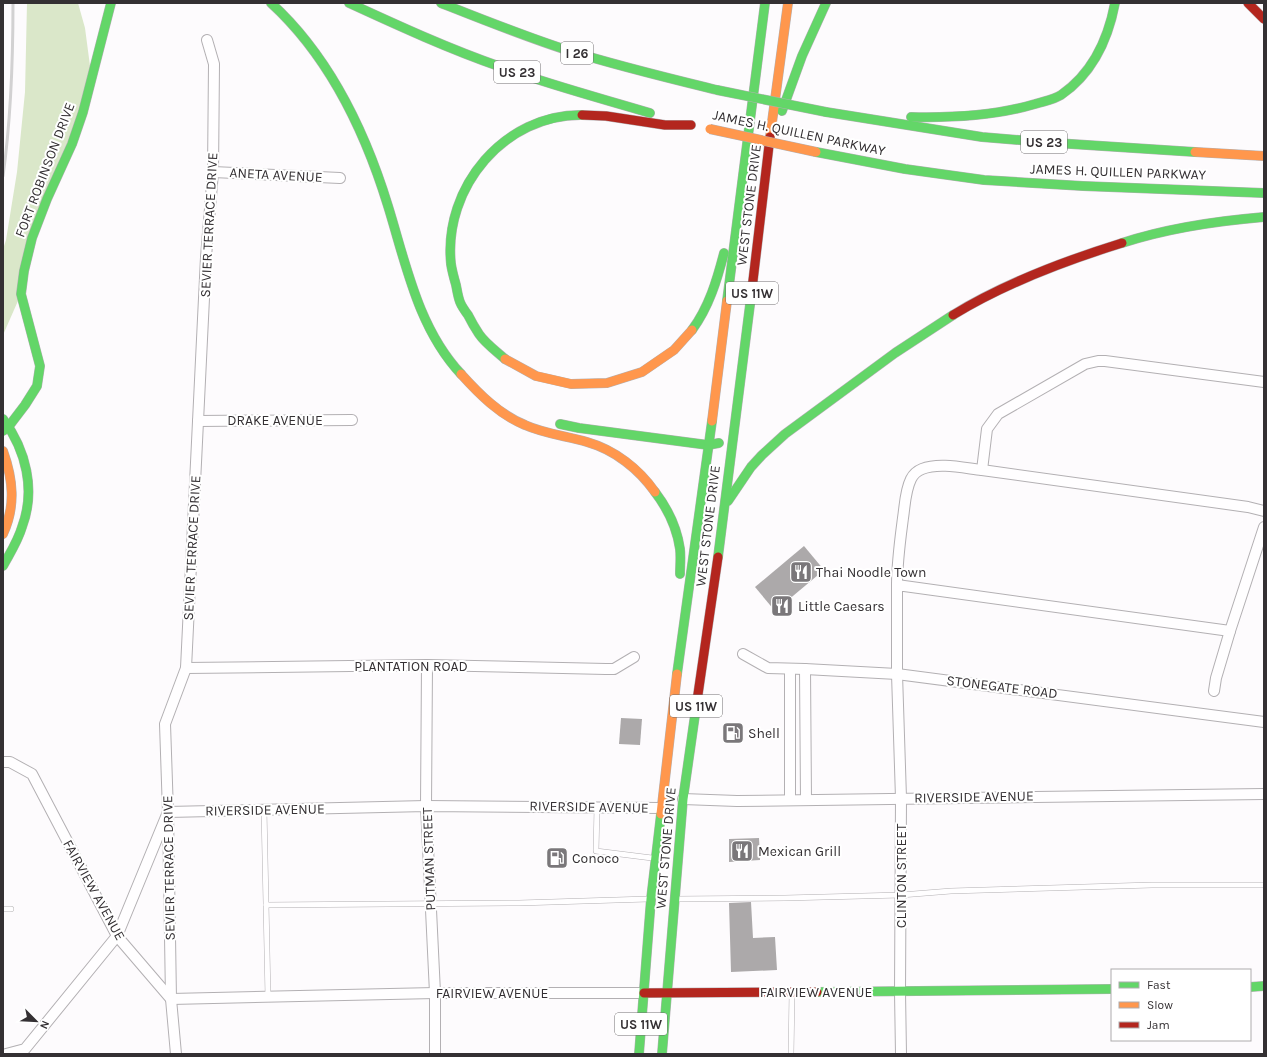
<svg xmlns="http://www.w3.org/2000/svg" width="1267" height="1057" viewBox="0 0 1267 1057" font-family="Karla,sans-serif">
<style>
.green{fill:#dae7c9}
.building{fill:#aca9aa}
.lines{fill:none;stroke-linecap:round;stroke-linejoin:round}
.lane-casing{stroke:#b3b0b3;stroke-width:6}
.street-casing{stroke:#b3b0b3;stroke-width:12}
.fast-casing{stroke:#b3b0b3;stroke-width:10}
.slow-casing{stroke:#b3b0b3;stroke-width:10}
.jam-casing{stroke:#b3b0b3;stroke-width:10}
.lane{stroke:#fffeff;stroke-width:5}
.street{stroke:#fffeff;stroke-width:10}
.fast{stroke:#63d668;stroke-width:9}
.slow{stroke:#ff974d;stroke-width:9}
.jam{stroke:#b3261e;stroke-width:9}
.rail{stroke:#d2d1d2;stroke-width:3}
.fast-bridge-casing{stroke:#b3b0b3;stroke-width:10;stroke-linecap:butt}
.slow-bridge-casing{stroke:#b3b0b3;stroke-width:10;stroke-linecap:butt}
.fast-bridge{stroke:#63d668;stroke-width:9}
.slow-bridge{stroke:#ff974d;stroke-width:9}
.labels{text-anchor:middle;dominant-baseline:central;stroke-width:4;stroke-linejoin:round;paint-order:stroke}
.shield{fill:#fff;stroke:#716e70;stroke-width:1}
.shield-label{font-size:13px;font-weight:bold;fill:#343033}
.street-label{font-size:14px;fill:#343033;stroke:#fff}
.poi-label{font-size:14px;fill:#343033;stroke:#fff;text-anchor:start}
</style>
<rect width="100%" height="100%" fill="#fdfbfd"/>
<polygon class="green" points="27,3 78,3 85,28 92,81 47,199 21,294 3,335 3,249 6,240 17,172 25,92"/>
<g class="building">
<polygon points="804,546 824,570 775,611 755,587"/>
<polygon points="621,718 642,719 640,745 619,744"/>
<polygon points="759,838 760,860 729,862 729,839"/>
<polygon points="751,902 753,938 775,937 777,970 731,972 729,903"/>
</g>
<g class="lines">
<g class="lane-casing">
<g id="lane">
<polyline points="597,807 596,851 652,858"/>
<polyline points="264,810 268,997"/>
<polyline points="677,899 785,898 901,895 951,891 1152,885 1264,885"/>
<polyline points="266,905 519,903 648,899"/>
<polyline points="3,909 11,909"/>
<polyline points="791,1054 792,993"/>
</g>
</g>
<g class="street-casing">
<g id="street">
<polyline points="213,172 340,178"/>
<polyline points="198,421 352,420"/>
<polyline points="982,470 987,429 998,414 1085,364 1098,361 1105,361 1264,382"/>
<path d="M897 585C897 562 900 541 903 518 905 505 905 491 911 479 913 475 917 471 922 469 939 462 964 468 982 470L1248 507 1264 511"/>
<polyline points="743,654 768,668 805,669 897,674 1264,722"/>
<polyline points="427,665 426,806 435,993 435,1054"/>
<polyline points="186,668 427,665 606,669 614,669 634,657"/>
<polyline points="805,669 806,800"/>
<polyline points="1214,691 1216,678 1230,631 1264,527"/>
<polyline points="3,762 10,762 32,774 117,936 171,999 435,993 644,993"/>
<polyline points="683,799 737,801 1264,794"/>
<polyline points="790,800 790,669"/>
<polyline points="6,1054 25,1049 117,936 168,812 426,806 661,808"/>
<polyline points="176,1054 171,999 168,812 165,724 186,668 206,257 213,172 214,64 207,40"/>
<polyline points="901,1054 900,992 901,798 897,674 897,585 1230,631"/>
</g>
</g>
<g class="fast-casing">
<g id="fast">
<path d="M271 3C330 57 365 131 388 206 406 264 418 328 461 374"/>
<path d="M349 3C399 26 449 49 501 67 550 85 600 98 650 113"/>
<path d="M441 3C484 20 526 37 570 51 618 66 668 78 717 90"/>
<polyline points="782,111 802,56 826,3"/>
<polyline points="826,112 982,137 1056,143 1195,152"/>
<path d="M911 117C953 118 995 116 1035 104 1044 101 1053 100 1061 95 1093 73 1108 40 1115 3"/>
<polyline points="816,152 905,169 984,180 1083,186 1264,193"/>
<path d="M1122 243C1168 228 1216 221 1264 217"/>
<polyline points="727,301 765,3"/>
<path d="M692 330C709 307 717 280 724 253"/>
<path d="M505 359C496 351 485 343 479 334 475 328 471 321 468 315 465 311 462 307 460 302 458 297 457 290 456 285 454 278 452 271 451 264 443 187 505 114 582 115"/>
<path d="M3 419C26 450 36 490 22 527 18 541 10 553 3 566"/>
<polyline points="560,424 579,428 708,445 719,443"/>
<polyline points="3,431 9,426 25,405 37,386 40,366 21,294 24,271 32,238 47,199 72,144 83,112 111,3"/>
<path d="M655 492C668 509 677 528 680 549 681 557 680 566 680 574"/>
<polyline points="728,501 751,467 762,455 785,434 895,353 953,315"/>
<polyline points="718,557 752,289"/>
<polyline points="677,674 712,421"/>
<polyline points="1250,987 1264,986"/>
<polyline points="817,992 1112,989"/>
<polyline points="639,1054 651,899 661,814"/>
<polyline points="662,1054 683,799 697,701"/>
</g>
</g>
<g class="slow-casing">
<g id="slow">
<polyline points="770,137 788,3"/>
<polyline points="1195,152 1264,156"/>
<polyline points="505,359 536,376 571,384 607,383 642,372 674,350 692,330"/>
<path d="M461 374C479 394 500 415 525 425 545 434 567 436 587 442 615 450 639 469 655 492"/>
<polyline points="712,421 727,301"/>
<path d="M3 451C13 479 16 506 3 534"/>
<polyline points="661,814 677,674"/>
</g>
</g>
<g class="jam-casing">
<g id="jam">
<polyline points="1248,3 1264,19"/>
<polyline points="582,115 606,116 665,125 691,125"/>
<polyline points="752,289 770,137"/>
<path d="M953 315C1005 283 1064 261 1122 243"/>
<polyline points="697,701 718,557"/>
<polyline points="644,993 817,992"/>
</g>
</g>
<use href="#lane" class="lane"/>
<use href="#street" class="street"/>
<use href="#fast" class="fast"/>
<use href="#slow" class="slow"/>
<use href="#jam" class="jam"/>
<path class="rail" d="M3 176C11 119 13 61 13 3"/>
<g class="fast-bridge-casing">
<polyline id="fast-bridge" points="717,90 826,112"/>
</g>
<g class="slow-bridge-casing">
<polyline id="slow-bridge" points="710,129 816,152"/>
</g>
<use href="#fast-bridge" class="fast-bridge"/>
<use href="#slow-bridge" class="slow-bridge"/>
</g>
<defs>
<g id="restaurant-square" transform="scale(1.15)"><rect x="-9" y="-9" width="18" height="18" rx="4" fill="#7a777a" stroke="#fff"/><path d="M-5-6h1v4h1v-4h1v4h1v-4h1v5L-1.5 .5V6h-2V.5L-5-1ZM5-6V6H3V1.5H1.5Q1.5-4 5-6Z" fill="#fff"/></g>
<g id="fuel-square" transform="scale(1.15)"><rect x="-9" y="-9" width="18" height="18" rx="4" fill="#7a777a" stroke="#fff"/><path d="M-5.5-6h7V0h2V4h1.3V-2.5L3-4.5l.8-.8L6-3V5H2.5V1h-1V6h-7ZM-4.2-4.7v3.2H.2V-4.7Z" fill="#fff"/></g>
</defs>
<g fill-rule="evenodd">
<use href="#restaurant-square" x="801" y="572"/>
<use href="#restaurant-square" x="782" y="606"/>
<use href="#fuel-square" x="733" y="733"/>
<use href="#restaurant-square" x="742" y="851"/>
<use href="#fuel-square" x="557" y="858"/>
</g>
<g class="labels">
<g class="shield">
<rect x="561" y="42" width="32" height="22" rx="3"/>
<rect x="494" y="61" width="46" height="22" rx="3"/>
<rect x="1021" y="131" width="46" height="22" rx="3"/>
<rect x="726" y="282" width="52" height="22" rx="3"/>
<rect x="670" y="695" width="52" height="22" rx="3"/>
<rect x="615" y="1013" width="52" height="22" rx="3"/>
</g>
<g class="shield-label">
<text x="577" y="53">I 26</text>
<text x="517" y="72">US 23</text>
<text x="1044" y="142">US 23</text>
<text x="752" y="293">US 11W</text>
<text x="696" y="706">US 11W</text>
<text x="641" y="1024">US 11W</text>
</g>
<g class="street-label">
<text transform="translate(799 133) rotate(12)">JAMES H. QUILLEN PARKWAY</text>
<text transform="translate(45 170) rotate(-69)">FORT ROBINSON DRIVE</text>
<text transform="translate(1118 172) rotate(2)">JAMES H. QUILLEN PARKWAY</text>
<text transform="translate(276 175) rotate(3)">ANETA AVENUE</text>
<text transform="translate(749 205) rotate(-83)">WEST STONE DRIVE</text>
<text transform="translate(209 225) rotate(-87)">SEVIER TERRACE DRIVE</text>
<text x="275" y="420">DRAKE AVENUE</text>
<text transform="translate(708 526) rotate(-83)">WEST STONE DRIVE</text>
<text transform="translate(192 548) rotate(-87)">SEVIER TERRACE DRIVE</text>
<text x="411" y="666">PLANTATION ROAD</text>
<text transform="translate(1002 687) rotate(7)">STONEGATE ROAD</text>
<text transform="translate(974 797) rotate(-1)">RIVERSIDE AVENUE</text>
<text transform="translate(589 807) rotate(1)">RIVERSIDE AVENUE</text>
<text transform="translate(265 810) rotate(-1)">RIVERSIDE AVENUE</text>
<text transform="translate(666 848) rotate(-85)">WEST STONE DRIVE</text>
<text transform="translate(429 859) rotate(-92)">PUTMAN STREET</text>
<text transform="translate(169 868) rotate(-91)">SEVIER TERRACE DRIVE</text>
<text transform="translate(901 876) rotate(-90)">CLINTON STREET</text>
<text transform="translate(94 890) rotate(61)">FAIRVIEW AVENUE</text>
<text x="816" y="992">FAIRVIEW AVENUE</text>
<text x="492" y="993">FAIRVIEW AVENUE</text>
</g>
<g class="poi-label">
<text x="816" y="572">Thai Noodle Town</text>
<text x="798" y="606">Little Caesars</text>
<text x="748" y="733">Shell</text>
<text x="758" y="851">Mexican Grill</text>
<text x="572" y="858">Conoco</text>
</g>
</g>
<rect width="1267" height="1057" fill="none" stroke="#343033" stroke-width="8"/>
<rect x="1111" y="969" width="140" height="72" fill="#ffffff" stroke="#aeacad"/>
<rect x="1119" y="982" width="20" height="6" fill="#63d668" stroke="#aeacad"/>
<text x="1147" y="989" font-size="12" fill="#343033">Fast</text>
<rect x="1119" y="1002" width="20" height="6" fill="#ff974d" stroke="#aeacad"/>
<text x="1147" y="1009" font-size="12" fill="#343033">Slow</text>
<rect x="1119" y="1022" width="20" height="6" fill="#b3261e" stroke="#aeacad"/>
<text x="1147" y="1029" font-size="12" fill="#343033">Jam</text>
<g transform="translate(36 1021) rotate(114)" stroke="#ffffff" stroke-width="3" paint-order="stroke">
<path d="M0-3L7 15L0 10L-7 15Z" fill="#343033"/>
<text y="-6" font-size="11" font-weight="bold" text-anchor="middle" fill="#343033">N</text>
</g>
</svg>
